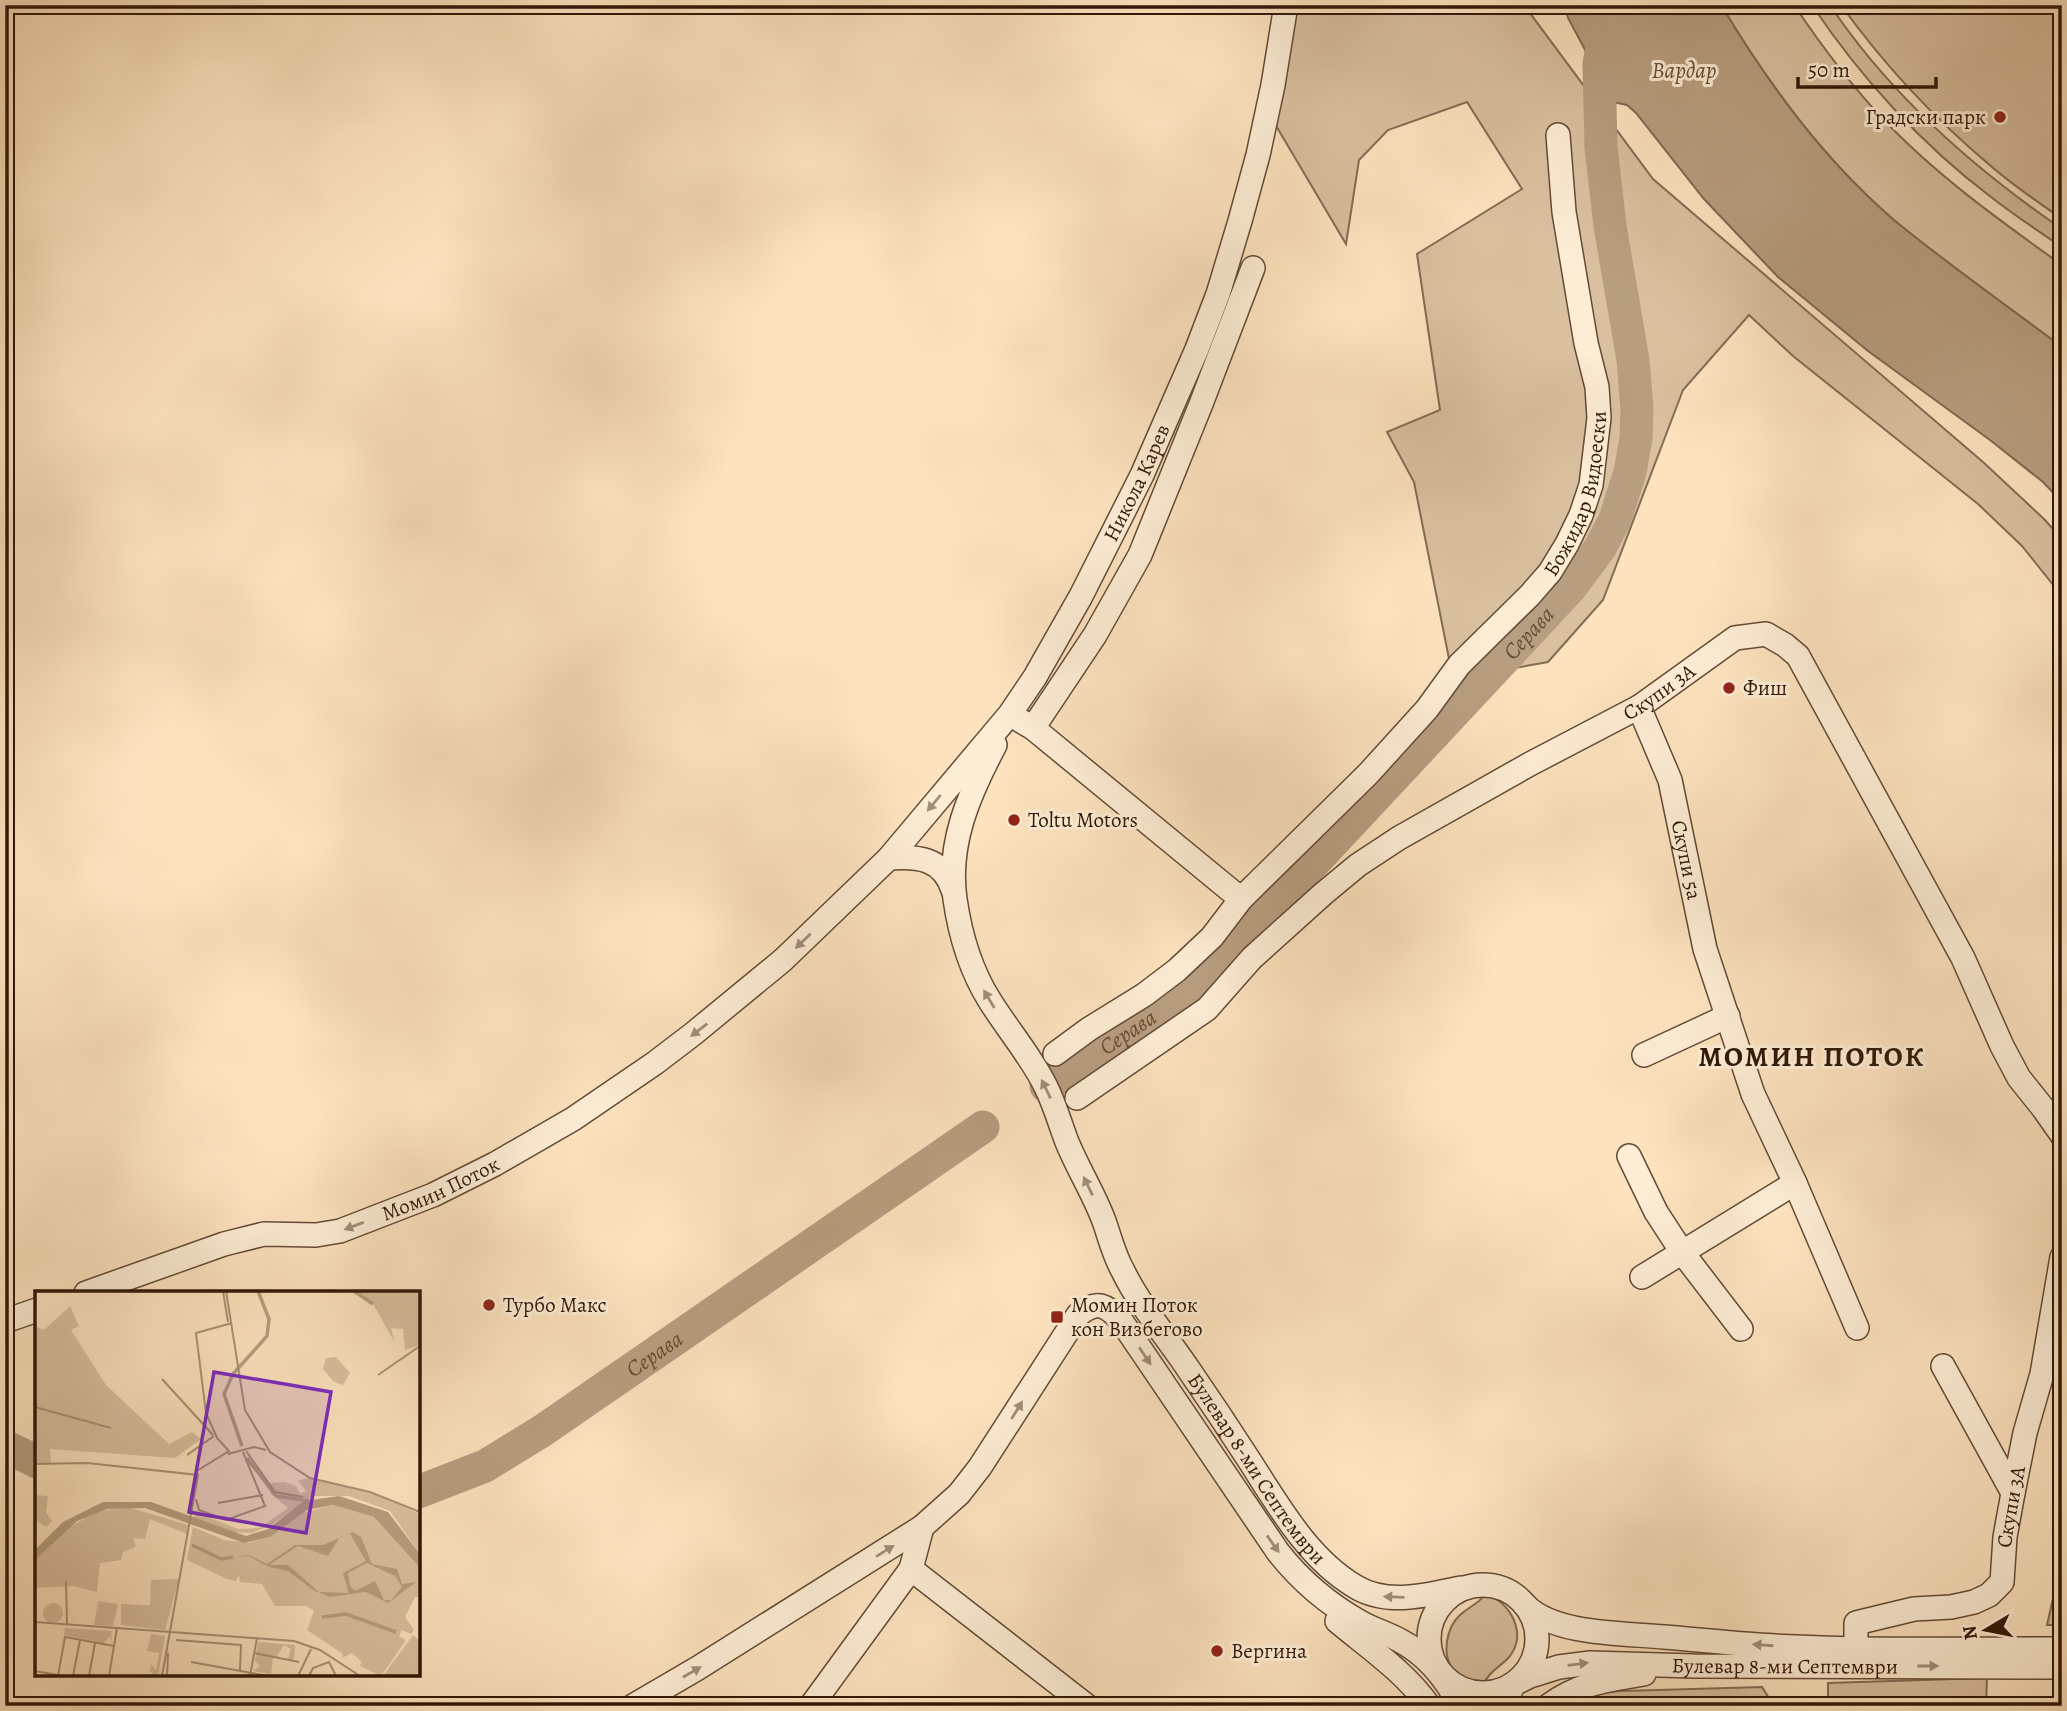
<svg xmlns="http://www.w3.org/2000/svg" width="2067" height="1711" viewBox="0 0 2067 1711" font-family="Alegreya,serif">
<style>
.green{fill:#d9c09f;stroke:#846c53;stroke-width:2}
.water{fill:#b79e80;stroke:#816850;stroke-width:2}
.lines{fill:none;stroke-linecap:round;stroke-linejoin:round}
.river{stroke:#b79e80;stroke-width:33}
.minor-casing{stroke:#634a35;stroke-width:26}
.minor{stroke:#fdedd5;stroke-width:23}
.oneway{fill:#a18d78}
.poi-dot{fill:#8f2418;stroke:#fdedd5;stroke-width:2.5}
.labels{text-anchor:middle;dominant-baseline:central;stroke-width:6;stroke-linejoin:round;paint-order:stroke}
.poi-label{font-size:21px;fill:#301707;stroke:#fdedd5;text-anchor:start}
.street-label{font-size:21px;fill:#301707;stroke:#fdedd5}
.water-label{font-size:23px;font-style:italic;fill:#664d37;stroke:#fdedd5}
.district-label{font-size:28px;font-weight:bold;letter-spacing:2px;fill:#301707;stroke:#fdedd5}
.inset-river{fill:none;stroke:#b79e80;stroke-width:3.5}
.inset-road{fill:none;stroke:#aa9175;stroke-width:2}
.view{fill:#7b2cbf;fill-opacity:0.15;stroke:#7b2cbf;stroke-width:3.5}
.inset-edge{fill:none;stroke:#301707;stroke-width:3.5}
</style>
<rect width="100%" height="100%" fill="#fce3be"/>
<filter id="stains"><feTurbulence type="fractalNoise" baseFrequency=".00286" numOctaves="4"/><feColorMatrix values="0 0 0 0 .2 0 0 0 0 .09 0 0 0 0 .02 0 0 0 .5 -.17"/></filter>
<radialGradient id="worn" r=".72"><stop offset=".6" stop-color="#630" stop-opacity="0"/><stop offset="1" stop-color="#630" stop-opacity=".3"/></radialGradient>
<g class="green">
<polygon points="1296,5 1524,5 1653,179 1983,462 2044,519 2062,539 2062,596 2022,546 1978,504 1793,356 1749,315 1683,390 1603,600 1548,662 1453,679 1414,482 1387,432 1440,410 1417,254 1522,189 1467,102 1388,130 1359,160 1346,244 1275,124"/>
<path d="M1721 5H1794C1821 45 1850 84 1883 119 1936 175 1999 220 2062 265V347C2007 306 1948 265 1895 221 1824 160 1769 85 1721 5Z"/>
<path d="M1812 5H1830C1890 95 1973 168 2062 229V247C2038 231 2014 215 1991 197 1922 145 1860 77 1812 5Z"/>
<path d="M1841 5H2062V219C2038 202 2014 186 1992 167 1936 120 1884 65 1841 5Z"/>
<polygon points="2062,1559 2062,1625 2047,1625"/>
<path d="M1486 1594C1511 1603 1527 1633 1510 1656 1501 1667 1491 1669 1484 1683 1473 1685 1462 1680 1454 1671 1441 1656 1446 1628 1460 1615 1469 1607 1479 1603 1486 1594Z"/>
<polygon points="1987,1678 1986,1706 1828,1706 1828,1683"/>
<polygon points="1762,1687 1774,1706 1567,1706 1588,1692"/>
</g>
<path class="water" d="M1565 5H1721C1769 85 1824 160 1895 221 1949 265 2006 305 2062 347V502L2043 482 1990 440 1868 351 1778 277 1704 199 1636 113 1627 105 1613 102 1568 18Z"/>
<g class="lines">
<g class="river">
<path id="s1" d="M1046 1086 1171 1003 1235 947 1519 643 1571 587 1600 548 1615 519 1630 472 1636 438 1637 408 1633 360 1610 226 1601 147 1599 64 1610 5"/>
<polyline points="5,1446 37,1462"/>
<path id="s2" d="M418 1492 485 1466 542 1431 983 1127"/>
</g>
<g class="minor-casing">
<g id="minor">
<path id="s3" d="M1639 707 1670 780 1705 949 1753 1094 1795 1183 1857 1328"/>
<polyline points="1021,721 1033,728 1241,899"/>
<polyline points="1033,728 1095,635 1140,555 1201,404 1253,268"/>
<path id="s4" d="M995 745C969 794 947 844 955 899 960 934 971 971 990 1001 1008 1030 1031 1056 1046 1087 1055 1105 1060 1124 1067 1142 1078 1169 1094 1194 1104 1221 1110 1238 1114 1255 1123 1271 1140 1306 1167 1337 1189 1370 1209 1399 1229 1429 1249 1460 1278 1505 1308 1559 1356 1587 1388 1606 1427 1595 1461 1588"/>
<path d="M889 858C918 856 943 858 953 890"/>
<path id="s5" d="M1055 1054 1089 1029 1144 995 1177 970 1212 937 1241 899 1368 774 1427 709 1459 665 1530 595 1550 572 1567 544 1581 515 1591 485 1599 418 1597 387 1586 343 1564 212 1558 135"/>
<polyline points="1644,1055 1728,1016"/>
<path id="s6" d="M1077 1098 1207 1009 1252 958 1323 894 1358 865 1399 838 1530 764 1639 707 1735 638 1766 634 1785 645 1798 656 1963 958 2002 1046 2019 1078 2043 1108 2062 1135"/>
<polyline points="1629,1156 1656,1212 1682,1252 1741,1329"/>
<polyline points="1642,1277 1795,1183"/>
<path id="s7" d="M86 1293 224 1244 264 1234 316 1235 340 1231 433 1195 495 1164 573 1119 655 1063 693 1034 783 960 889 858 1010 714 1035 677 1081 596 1142 475 1197 349 1218 294 1240 221 1258 155 1273 85 1286 5"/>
<polyline points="5,1321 37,1310"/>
<polyline points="1943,1366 2013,1493"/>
<polyline points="922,1527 911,1569 1087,1706"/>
<circle cx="1483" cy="1639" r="54"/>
<path d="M1526 1606C1556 1635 1623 1633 1664 1637 1701 1640 1738 1644 1775 1646 1870 1651 1966 1649 2062 1649"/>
<path d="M1337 1621C1369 1648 1404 1671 1429 1706"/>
<path id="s8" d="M1856 1649V1623L1914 1609 1951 1607 1974 1602 1989 1595 2002 1582 2005 1537 2013 1493 2025 1433 2042 1374 2062 1257"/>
<path d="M633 1706 698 1668 922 1527 959 1494 980 1467 1078 1315C1097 1299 1107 1305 1122 1322L1278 1552C1300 1580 1328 1604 1360 1622 1372 1629 1386 1633 1399 1640 1426 1654 1446 1678 1460 1706"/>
<polyline points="811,1706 911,1569"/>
<path id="s9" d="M1503 1706 1514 1684 1530 1676 1559 1667 1590 1663 1694 1666 2062 1667"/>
<path d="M1548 1706C1580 1683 1607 1680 1644 1674"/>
</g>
</g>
<use href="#minor" class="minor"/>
</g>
<defs><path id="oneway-solid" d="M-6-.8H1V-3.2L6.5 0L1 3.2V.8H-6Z" transform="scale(1.75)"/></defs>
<g class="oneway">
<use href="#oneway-solid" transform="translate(934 803) rotate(130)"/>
<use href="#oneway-solid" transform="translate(803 941) rotate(136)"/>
<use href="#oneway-solid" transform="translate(989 999) rotate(-121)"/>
<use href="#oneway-solid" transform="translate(699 1030) rotate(142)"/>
<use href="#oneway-solid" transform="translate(1046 1089) rotate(-116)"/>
<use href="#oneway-solid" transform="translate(1088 1186) rotate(-116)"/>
<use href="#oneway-solid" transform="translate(354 1226) rotate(159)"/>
<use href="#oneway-solid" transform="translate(1145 1356) rotate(56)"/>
<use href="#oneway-solid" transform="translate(1017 1410) rotate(-58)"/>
<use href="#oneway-solid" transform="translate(1273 1544) rotate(55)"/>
<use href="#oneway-solid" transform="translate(885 1551) rotate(-32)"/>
<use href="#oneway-solid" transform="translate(1394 1597) rotate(-178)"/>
<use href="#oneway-solid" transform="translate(1763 1645) rotate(-176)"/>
<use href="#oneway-solid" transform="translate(1578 1664) rotate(-7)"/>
<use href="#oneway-solid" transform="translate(1928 1666)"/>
<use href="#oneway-solid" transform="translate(692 1672) rotate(-30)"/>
</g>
<g class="poi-dot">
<circle cx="2000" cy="117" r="7"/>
<circle cx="1729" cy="688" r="7"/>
<circle cx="1014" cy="820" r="7"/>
<circle cx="489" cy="1305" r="7"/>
<rect x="1050" y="1310" width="14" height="14" rx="3.5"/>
<circle cx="1217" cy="1651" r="7"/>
</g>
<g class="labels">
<g class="poi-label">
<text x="1986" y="117" text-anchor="end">Градски парк</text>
<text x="1743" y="688">Фиш</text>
<text x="1028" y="820">Toltu Motors</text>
<text x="503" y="1305">Турбо Макс</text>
<text x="1071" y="1305">Момин Поток<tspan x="1071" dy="24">кон Визбегово</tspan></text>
<text x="1231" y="1651">Вергина</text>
</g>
<g class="street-label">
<text stroke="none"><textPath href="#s7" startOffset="1386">Никола Карев</textPath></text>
<text stroke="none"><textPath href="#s5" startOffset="779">Божидар Видоески</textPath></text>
<text stroke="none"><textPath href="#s6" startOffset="714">Скупи 3А</textPath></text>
<text stroke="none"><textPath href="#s3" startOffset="161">Скупи 5а</textPath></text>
<text stroke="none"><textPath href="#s7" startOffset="373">Момин Поток</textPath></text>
<text stroke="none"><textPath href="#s4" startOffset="812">Булевар 8-ми Септември</textPath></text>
<text stroke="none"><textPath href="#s8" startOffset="257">Скупи 3А</textPath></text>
<text stroke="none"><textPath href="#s9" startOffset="299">Булевар 8-ми Септември</textPath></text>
</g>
<g class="water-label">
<text x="1684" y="70">Вардар</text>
<text stroke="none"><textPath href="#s1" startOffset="665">Серава</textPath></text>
<text stroke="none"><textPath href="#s1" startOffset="98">Серава</textPath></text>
<text stroke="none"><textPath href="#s2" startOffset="275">Серава</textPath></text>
</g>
<g class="district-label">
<text x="1812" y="1057">МОМИН ПОТОК</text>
</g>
</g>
<g transform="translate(35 1291)">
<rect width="385" height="385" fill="#fce3be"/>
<path d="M319 0H385V54L370 59 368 38 356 37 360 52 338 13ZM35 15 44 35 36 39 71 94 134 153 157 141 166 148 140 167 15 158 16 172H0V35L9 39ZM301 66 315 82 308 94 299 91 288 78 291 67ZM272 187 334 201 385 223V263L355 220 314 205H278L236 234 217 242 196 241 159 227 160 221 203 238 225 237 253 217 236 203 232 192 250 191 261 195 265 203 271 200 263 190ZM0 204 13 205 11 221 17 230 11 236 0 229ZM298 214 339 226 385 277V306H380L370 326 379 339 376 343 367 339 364 345 371 349 346 385 325 375 327 371 317 362 307 367 308 363 272 339 279 320 272 315H240L227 293 205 291 204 284 201 290 192 288 152 269 158 236 189 249 214 252 235 246 267 222ZM93 216 153 234 152 243 115 228 110 248 98 247 101 256 88 261 86 269 65 272 62 301 39 295 0 297V269L33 237 61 221ZM139 288H144L130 339 86 334V313L115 314 116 289ZM63 310 83 313 78 335 59 334ZM8 322a10 10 0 1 1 20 0a10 10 0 1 1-20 0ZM30 337 76 340 77 353 75 345 69 352 29 344ZM116 343 130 345 123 385 115 381 116 373 121 379 124 362 112 360ZM378 344 385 350V385H348ZM223 351 260 354 259 368H253L256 358 249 354 242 365 248 368 238 366 236 383 218 380 225 375 220 370Z" fill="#d9c09f"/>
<path d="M304 205 353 221 385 263V277L339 226 298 214 272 219 235 246 209 252 110 217 72 218 42 230 0 269V259L28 231 68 211H116L211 245 233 238 269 210ZM318 241 326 246 337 273 362 278 367 293 381 291 353 312 331 301 295 306 278 299 253 280 234 276 213 265 198 266 213 264 232 273 260 254H288ZM315 243 331 270 308 282 314 302 284 301 253 274H234L263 255 293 265 305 246ZM332 272 360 285 367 296 356 309H349L340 290 320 300 315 295 313 282Z" fill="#b79e80" fill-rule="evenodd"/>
<path class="inset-river" d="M319 0 338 13M207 155 189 103 198 83 232 45 234 28 223 0M212 167 241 205 274 210M157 254 186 268 198 266M287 326 311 323 361 341"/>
<path class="inset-road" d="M188 0 193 31M191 0 210 119 235 161 275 187 335 201 385 221M343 84 385 55M127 88 178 144M0 116 76 137M211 160 240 201 268 206M193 163 219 156 231 159M152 164 179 145M0 173 52 172 163 184 127 385M160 181 194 160 182 147 171 122 161 42 197 32M161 208 164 219 191 229 230 215 208 161M183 212 228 204M31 290 32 334M0 331 259 350 285 359 325 385M141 349 206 354 205 379M219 362 264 371M156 371 233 385M0 380 28 385M23 385 30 346 79 355M38 385 45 349M54 385 60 352M74 385 82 337M132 385 133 362M215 385 222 347M263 385 276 358M274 385 278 377 294 371 301 385"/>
<path class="view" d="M179 81 296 101 271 242 154 221Z"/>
<rect width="385" height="385" class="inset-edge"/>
</g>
<rect width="2067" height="1711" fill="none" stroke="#fce3be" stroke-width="28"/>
<rect x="7" y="7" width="2053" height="1697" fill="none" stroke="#301707" stroke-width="3.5"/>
<rect x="14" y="14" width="2039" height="1683" fill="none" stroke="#301707" stroke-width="2"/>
<g transform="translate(1986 1630) rotate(260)" stroke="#fdedd5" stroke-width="5" paint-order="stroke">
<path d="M0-5L12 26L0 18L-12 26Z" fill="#301707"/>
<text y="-10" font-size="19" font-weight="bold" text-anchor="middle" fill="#301707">N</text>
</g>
<path d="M1798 77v10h138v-10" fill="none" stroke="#301707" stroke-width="3.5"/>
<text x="1808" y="77" font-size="21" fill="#301707" stroke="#fdedd5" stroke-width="5" paint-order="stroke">50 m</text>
<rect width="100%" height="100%" filter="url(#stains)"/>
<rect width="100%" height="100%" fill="url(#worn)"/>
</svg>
